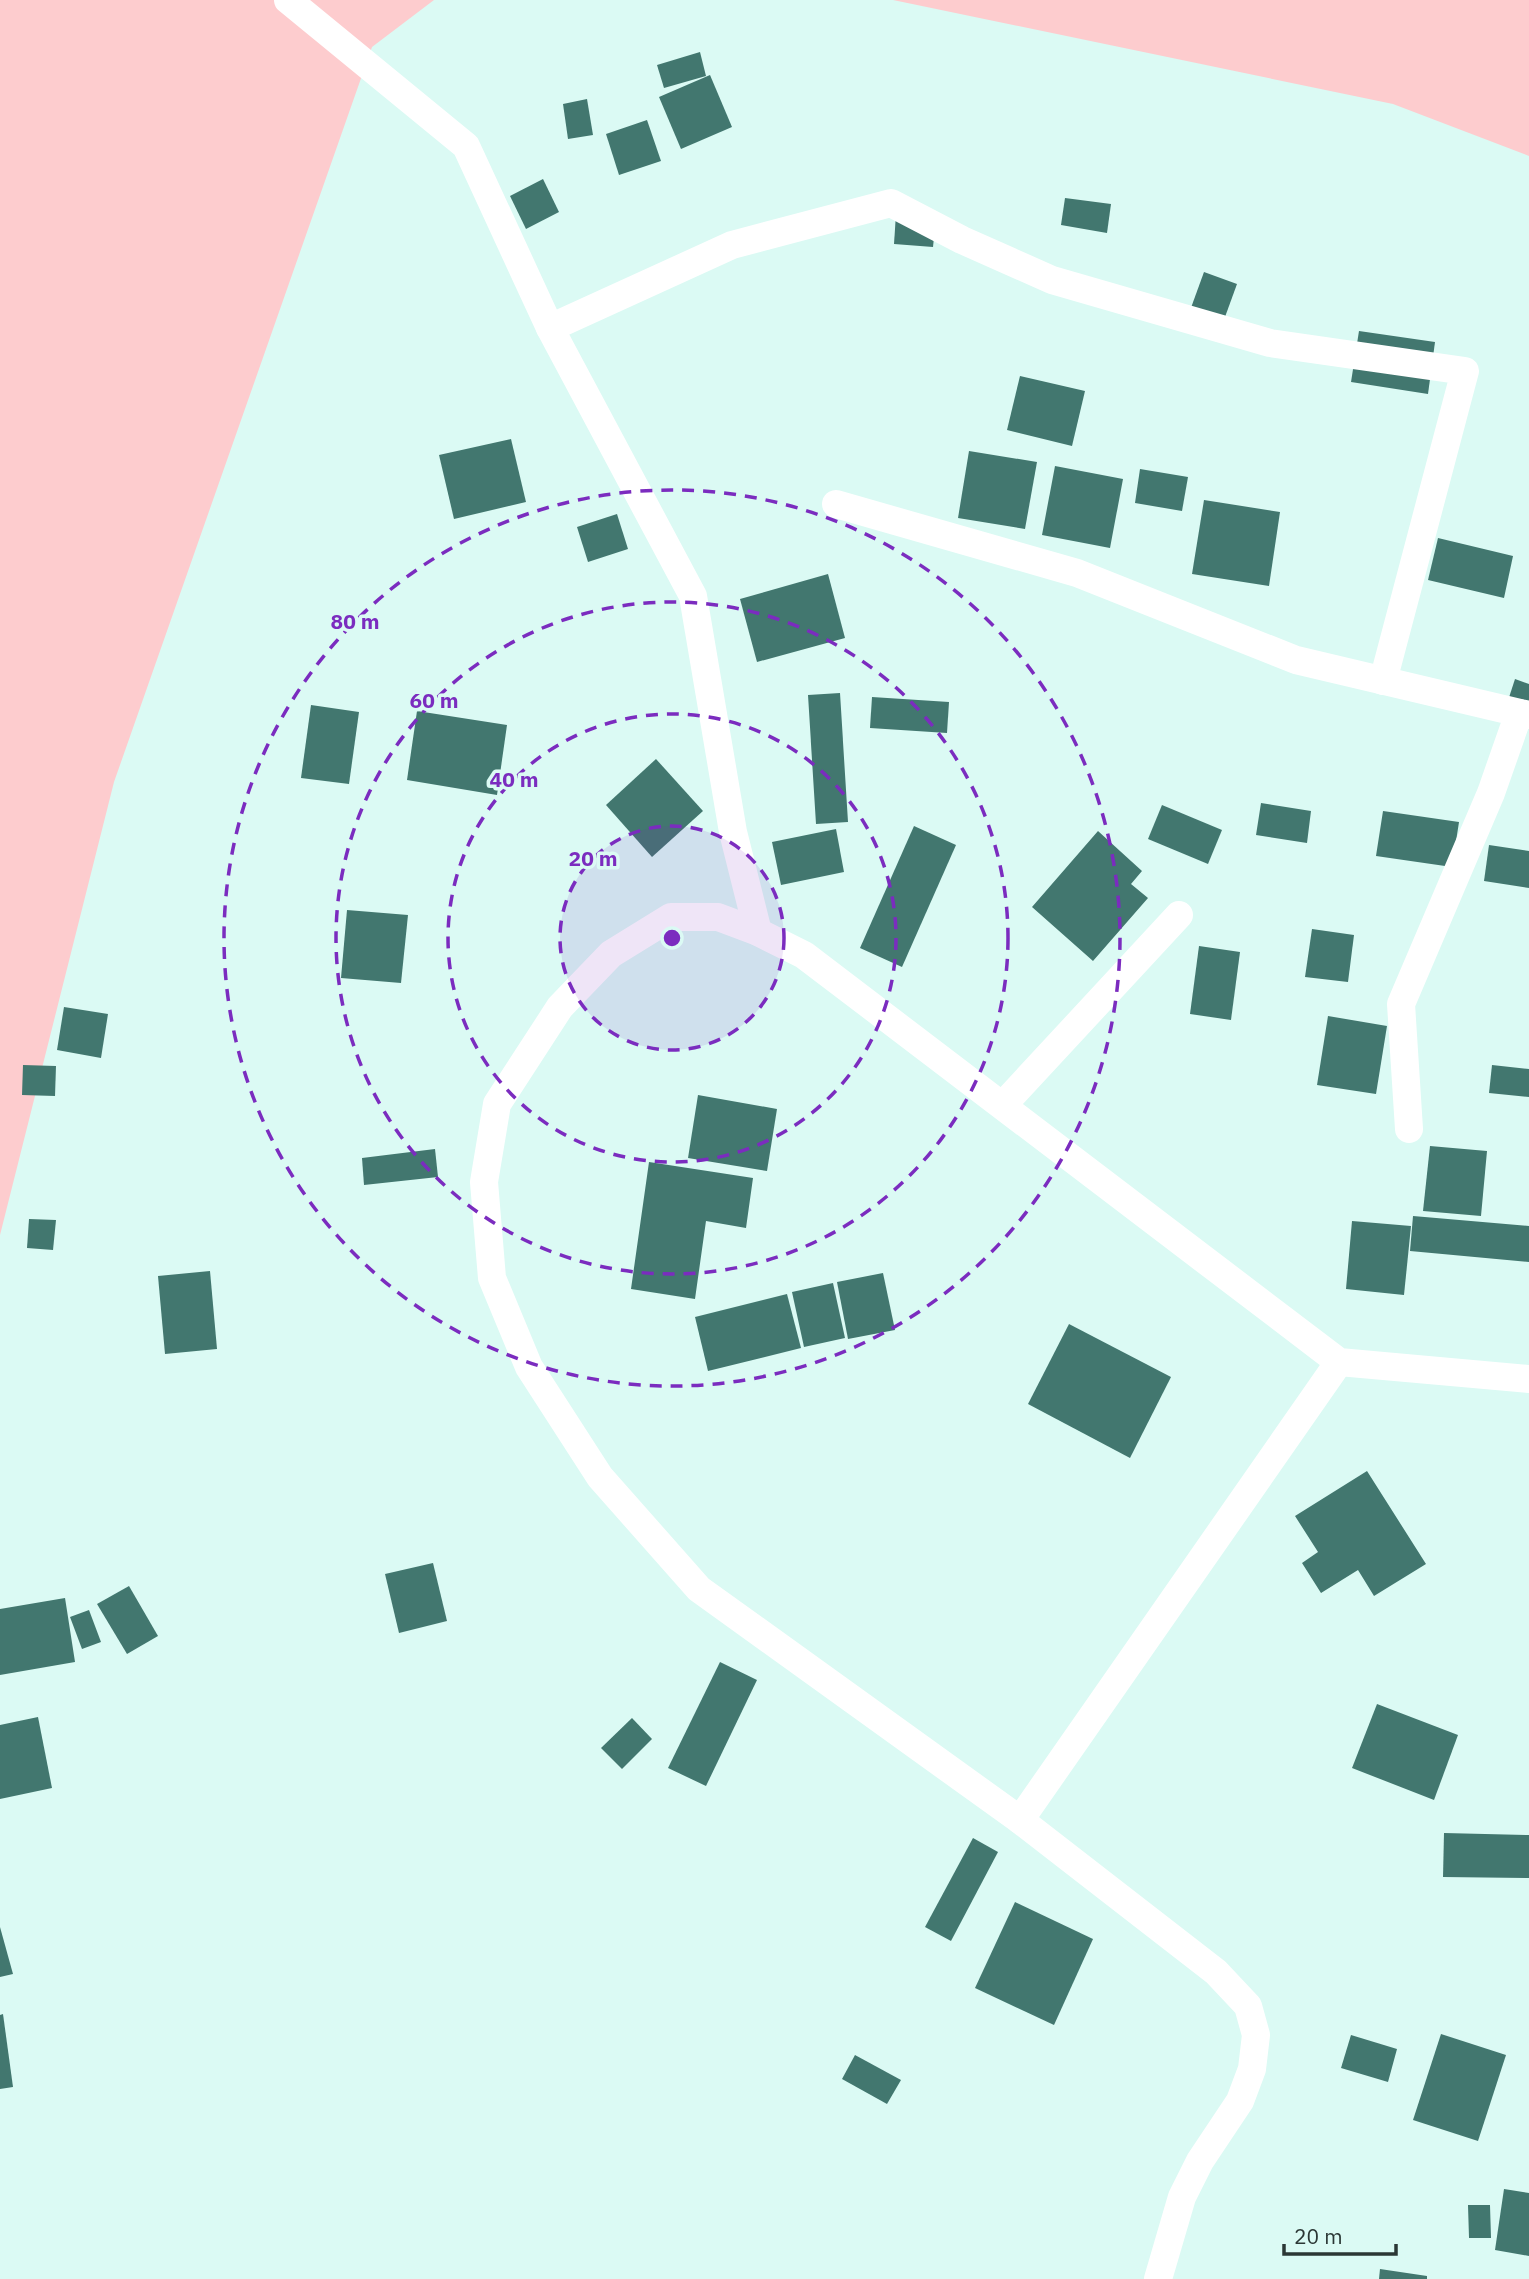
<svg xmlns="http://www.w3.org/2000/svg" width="1529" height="2279" viewBox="0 0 1529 2279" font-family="'IBM Plex Sans',sans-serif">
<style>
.green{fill:#fdccce}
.building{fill:#42776f}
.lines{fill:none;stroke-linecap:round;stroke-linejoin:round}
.minor{stroke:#fff;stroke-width:28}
.ring{fill:none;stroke:#7b2cbf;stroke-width:3.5;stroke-dasharray:12 9}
.centre{fill:#7b2cbf;stroke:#dbfaf4;stroke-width:3.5}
.ring-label{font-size:21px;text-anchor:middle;font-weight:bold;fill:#7b2cbf;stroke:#dbfaf4;stroke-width:7;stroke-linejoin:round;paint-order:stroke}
</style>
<rect width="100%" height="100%" fill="#dbfaf4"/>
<g class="green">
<polygon points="0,0 434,0 372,47 114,782 0,1235"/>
<polygon points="893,0 1529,0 1529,156 1393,104"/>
</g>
<g class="building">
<polygon points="700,52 706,76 664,88 657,65"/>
<polygon points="710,75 732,127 681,149 659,97"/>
<polygon points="587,99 593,135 568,139 563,104"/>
<polygon points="647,120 661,161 619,175 606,134"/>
<polygon points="543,179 559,212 526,229 510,196"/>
<polygon points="1065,198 1111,204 1107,233 1061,225"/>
<polygon points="896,214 936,218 933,247 894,244"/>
<polygon points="1204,272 1237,284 1217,339 1184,327"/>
<polygon points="1359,331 1435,342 1428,394 1351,382"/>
<polygon points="1020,376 1085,391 1072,446 1007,430"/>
<polygon points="511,439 526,502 454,519 439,455"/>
<polygon points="969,451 1037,462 1025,529 958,518"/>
<polygon points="1055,466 1123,479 1110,548 1042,535"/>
<polygon points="1140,469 1188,477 1182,511 1135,503"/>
<polygon points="1204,500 1280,512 1269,586 1192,574"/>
<polygon points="617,514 628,549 588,562 577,527"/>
<polygon points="1438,538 1513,556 1504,598 1428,580"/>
<polygon points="828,574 845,638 757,662 740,599"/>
<polygon points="1515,679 1529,684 1529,728 1502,719"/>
<polygon points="840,693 848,822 816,824 808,695"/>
<polygon points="872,697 949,702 947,733 870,728"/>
<polygon points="311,705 359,712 349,784 301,778"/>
<polygon points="417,711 507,725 497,795 407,780"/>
<polygon points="656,759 703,811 652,857 606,805"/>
<polygon points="1261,803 1311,811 1307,843 1256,835"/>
<polygon points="1162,805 1222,830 1208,864 1148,839"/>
<polygon points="1383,811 1459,822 1452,867 1376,856"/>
<polygon points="914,826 956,845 902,967 860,948"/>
<polygon points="836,829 844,872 781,885 772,842"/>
<polygon points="1098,831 1142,871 1131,884 1148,898 1093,961 1032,907"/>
<polygon points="1489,845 1529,851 1529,888 1484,881"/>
<polygon points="347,910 408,915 401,983 341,978"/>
<polygon points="1312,929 1354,935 1348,982 1305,977"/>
<polygon points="1199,946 1240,952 1231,1020 1190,1014"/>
<polygon points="64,1007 108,1014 101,1058 57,1050"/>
<polygon points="1328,1016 1387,1026 1376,1094 1317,1085"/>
<polygon points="23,1065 56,1066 55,1096 22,1095"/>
<polygon points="1492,1065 1529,1069 1529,1097 1489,1093"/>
<polygon points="698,1095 777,1109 767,1171 688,1158"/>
<polygon points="1430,1146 1487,1151 1481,1216 1423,1211"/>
<polygon points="435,1149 438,1177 364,1185 362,1158"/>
<polygon points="649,1162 753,1178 746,1228 706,1221 695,1299 631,1289"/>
<polygon points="1413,1216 1529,1226 1529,1262 1410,1251"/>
<polygon points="29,1219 56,1220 53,1250 27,1248"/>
<polygon points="1352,1221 1411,1226 1404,1295 1346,1289"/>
<polygon points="210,1271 217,1349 165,1354 158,1276"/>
<polygon points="883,1273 895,1330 848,1339 837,1282"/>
<polygon points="833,1283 845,1338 804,1347 792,1292"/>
<polygon points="787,1294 801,1348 708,1371 695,1317"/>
<polygon points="1069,1324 1171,1377 1130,1458 1028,1404"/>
<polygon points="1367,1471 1426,1564 1374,1596 1358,1570 1321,1593 1302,1563 1318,1552 1295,1516"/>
<polygon points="433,1563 447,1621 399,1633 385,1574"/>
<polygon points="129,1586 158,1636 127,1654 97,1604"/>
<polygon points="65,1598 75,1662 0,1675 0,1609"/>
<polygon points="89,1610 101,1642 82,1649 70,1617"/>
<polygon points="720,1662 757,1680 706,1786 668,1768"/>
<polygon points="1377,1704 1458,1735 1434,1800 1352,1768"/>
<polygon points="38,1717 52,1788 0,1799 0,1725"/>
<polygon points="632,1718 652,1739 622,1769 601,1748"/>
<polygon points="1444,1833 1529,1835 1529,1878 1443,1877"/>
<polygon points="973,1838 998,1852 951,1941 925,1927"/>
<polygon points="1015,1902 1093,1939 1054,2025 975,1988"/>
<polygon points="0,1927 13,1974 0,1977"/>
<polygon points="3,2014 13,2087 0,2089 0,2015"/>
<polygon points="1441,2034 1506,2055 1478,2141 1413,2120"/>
<polygon points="1351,2035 1397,2049 1388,2082 1341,2068"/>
<polygon points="855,2055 901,2080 887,2104 842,2079"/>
<polygon points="1504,2189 1529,2193 1529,2256 1495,2250"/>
<polygon points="1468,2205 1490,2205 1491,2238 1469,2238"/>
<polygon points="1380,2269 1427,2276 1427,2279 1379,2279"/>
</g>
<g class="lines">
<g class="minor">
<polyline points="288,0 466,146 550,328 693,596 733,832 758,932"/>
<polyline points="550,328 732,245 891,203 962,240 1052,280 1270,343 1465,371 1383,681"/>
<polyline points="836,504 1077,573 1296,660 1529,715"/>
<polyline points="1003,1105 1179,915"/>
<polyline points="1409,1129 1401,1004 1491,793 1519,713"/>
<polyline points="1020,1820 1339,1362"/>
<polyline points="1158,2279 1182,2197 1200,2161 1240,2101 1252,2069 1256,2035 1248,2006 1216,1972 1020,1820 699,1589 600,1477 529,1367 492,1278 484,1182 497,1104 560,1007 611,954 671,917 718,917 758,932 804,955 1339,1362 1529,1379"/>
</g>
</g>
<circle cx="672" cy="938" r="112" fill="#7b2cbf" fill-opacity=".12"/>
<g class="ring">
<circle cx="672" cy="938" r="112"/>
<circle cx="672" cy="938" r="224"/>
<circle cx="672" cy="938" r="336"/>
<circle cx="672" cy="938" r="448"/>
</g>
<circle cx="672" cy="938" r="10" class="centre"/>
<g class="ring-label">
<text x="355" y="629">80 m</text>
<text x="434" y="708">60 m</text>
<text x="514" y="787">40 m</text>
<text x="593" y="866">20 m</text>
</g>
<path d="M1284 2244v10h112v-10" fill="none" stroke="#2b3735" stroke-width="3.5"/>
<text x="1294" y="2244" font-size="21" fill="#2b3735" stroke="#dbfaf4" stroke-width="5" paint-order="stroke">20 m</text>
</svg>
